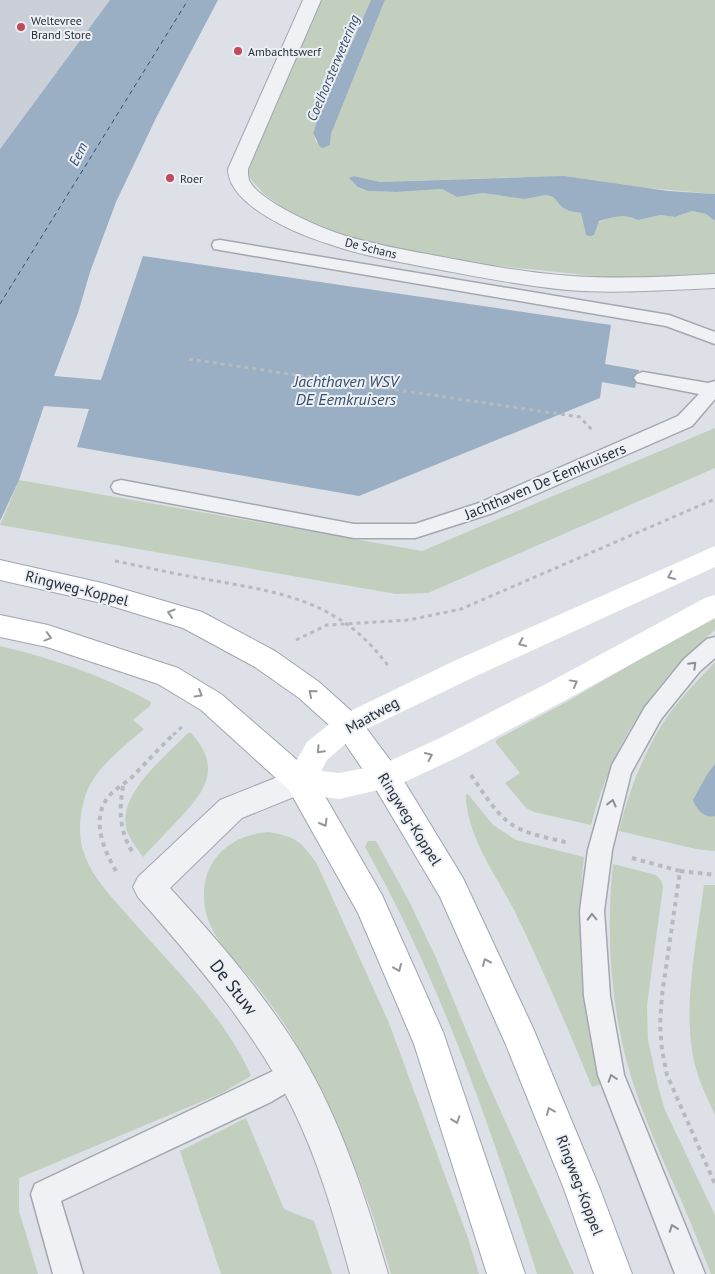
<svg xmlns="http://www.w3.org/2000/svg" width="715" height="1274" viewBox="0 0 715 1274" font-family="'PT Sans',sans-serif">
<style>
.built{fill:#cbcfd7}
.green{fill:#c3cfbe}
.water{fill:#9aaec4}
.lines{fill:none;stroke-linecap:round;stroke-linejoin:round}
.ferry{stroke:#354e6c;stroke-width:1;stroke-dasharray:4.5 4;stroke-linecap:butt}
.service-casing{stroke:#a3a7af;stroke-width:3}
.minor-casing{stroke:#a3a7af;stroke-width:2}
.primary-casing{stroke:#9da5b0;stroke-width:2}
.path-far1{stroke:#b7bbc0;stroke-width:3;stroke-dasharray:4 4;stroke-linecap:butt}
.path{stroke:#b7bbc0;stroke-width:4;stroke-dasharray:4.5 4.5;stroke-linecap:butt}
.service{fill:#eff1f4;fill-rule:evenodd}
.minor{fill:#eff1f4;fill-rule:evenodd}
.secondary{fill:#fff;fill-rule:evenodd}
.primary{fill:#fff;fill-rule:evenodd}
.oneway{stroke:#93979d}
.oneway2{stroke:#8b9098}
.poi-dot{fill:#c3495c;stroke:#eceff3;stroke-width:2}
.labels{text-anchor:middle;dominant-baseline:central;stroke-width:4;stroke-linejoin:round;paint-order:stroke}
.far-poi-label{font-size:12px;fill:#272f3b;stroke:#eceff3;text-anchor:start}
.far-street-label{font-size:12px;fill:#272f3b;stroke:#eceff3}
.far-water-label{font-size:14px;font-style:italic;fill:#354e6c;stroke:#eceff3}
.street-label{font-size:15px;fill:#272f3b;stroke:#eceff3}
.water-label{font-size:16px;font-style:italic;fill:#354e6c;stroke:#eceff3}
.near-street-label{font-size:18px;fill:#272f3b;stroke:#eceff3}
</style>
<rect width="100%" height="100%" fill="#dde0e6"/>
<polygon class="built" points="0,0 110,0 0,149"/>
<g class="green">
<path d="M319 0H371L317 121 313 133 316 142 330 145 331 134 385 0H715V194L521 177 380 182 354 176 358 187 368 191 397 192 442 189 457 197 483 193 524 199 546 195 553 197 562 207 569 211 581 213 586 234 594 235 598 222C613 217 624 213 638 220L661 215 675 217 692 211 706 214 715 221V275L645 281 499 266 402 250 339 235 300 220 264 194 249 177 248 163Z"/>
<polygon points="715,428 715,468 428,593 396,594 0,525 19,480 422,551"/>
<path d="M715 615V630C653 681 611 747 591 825L534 812 526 808 505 783 520 773 496 743V740L570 700Z"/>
<path d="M0 646C52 658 104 676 151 702L150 706 133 720 144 729C121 749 92 770 84 800 79 818 78 839 85 856 94 880 113 898 129 917 170 964 227 1019 251 1076L222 1093 19 1178V1211L38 1274H0Z"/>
<path d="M715 662V851L696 849 619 831C629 789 648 740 676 705 688 690 702 676 715 662Z"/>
<path d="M188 733H191C223 768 205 792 177 821 166 833 154 845 143 857 138 850 132 842 128 834 113 797 165 757 188 733Z"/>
<path d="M468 794 493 825 516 840 584 857C575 937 581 1006 602 1084L592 1087C568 1029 544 972 517 916 499 879 466 837 466 795Z"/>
<path d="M269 832C296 837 301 841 317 864L389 1023 468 1238 479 1274H391C367 1189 334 1109 290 1033 279 1015 265 996 252 980 234 959 210 937 205 908 198 864 227 835 269 832Z"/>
<path d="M368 841H376L409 901 437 960 484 1074 574 1274H537C491 1128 440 980 365 847Z"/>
<path d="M613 864 656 875 661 880 663 887 647 1005 648 1040 658 1086 665 1110 715 1215V1274H711C701 1249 692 1225 681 1200 661 1156 640 1110 627 1063 610 998 606 931 613 864Z"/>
<path d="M704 885H715V1115C707 1098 698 1079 694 1061 682 1007 697 940 704 885Z"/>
<polygon points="246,1118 284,1209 314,1221 332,1274 221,1274 180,1151"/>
</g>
<g class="water">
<polygon points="110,0 218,0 157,116 116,202 90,272 78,313 54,376 101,380 143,256 611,325 605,364 639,370 635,388 602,382 600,398 359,496 77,447 89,409 44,406 19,480 0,521 0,149"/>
<polygon points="371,0 385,0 331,134 330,145 323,148 320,147 313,133 317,121"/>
<path d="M354 176 380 182 564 176 668 191 715 194V221L706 214 692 211 675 217 661 215 638 220C624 213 613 217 599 221L594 235 590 236 586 235 581 213 569 211 562 207 553 197 546 195 524 199 483 193 457 197 442 189 397 192 368 191 358 187 349 178Z"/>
<path d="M715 764V816C705 819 696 809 693 800L708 773Z"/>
</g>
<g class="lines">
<polyline class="ferry" points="0,304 188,0"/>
<g class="service-casing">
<g id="service">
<polygon points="220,240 669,315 715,332 715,344 666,326 214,249 212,245 214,241"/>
<polygon points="643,372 708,383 715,381 715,399 692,426 493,513 415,538 354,538 121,494 114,492 111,487 114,482 121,480 354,524 415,524 479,503 678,416 699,394 637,382 634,378 637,374"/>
<polygon points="715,637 715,658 700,671 661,719 631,773 612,850 604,911 610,996 624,1075 705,1274 675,1274 598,1075 584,996 580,911 588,850 612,765 645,707 684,659 707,639"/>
<polygon points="292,1062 301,1066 305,1075 301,1084 271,1102 61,1201 83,1274 53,1274 31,1194 35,1184"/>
</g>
</g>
<g class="minor-casing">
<g id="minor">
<path d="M303 0H321L248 169C248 173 248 177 249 180 259 202 321 228 343 235 376 245 410 251 443 257 485 265 528 273 571 276 619 279 667 277 715 274V288C666 290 616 294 567 290 523 286 480 277 436 269 399 262 362 256 326 243 297 234 228 205 228 169Z"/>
<path d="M300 768 311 772 315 781 311 790 242 818 170 888C217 939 263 992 300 1052 341 1120 366 1198 388 1274H350C334 1216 318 1159 291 1105 252 1027 195 962 138 897L133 887 138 877 220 800Z"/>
</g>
</g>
<g class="primary-casing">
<g id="primary">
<polygon points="0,560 102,583 202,612 275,651 319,682 358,717 396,768 463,878 533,1028 600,1189 632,1274 594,1274 564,1189 506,1045 440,897 374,786 338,733 299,698 255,667 183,628 102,603 0,580"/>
<polygon points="0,615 48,625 178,668 221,694 311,772 382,895 443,1032 525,1274 487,1274 414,1044 358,913 289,790 201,710 158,684 47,647 0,637"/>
</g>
</g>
<g class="path-far1">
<polyline points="189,359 580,417 592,430"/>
<path d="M115 561C145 567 175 574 205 579 248 587 296 593 334 616 357 629 374 647 390 668"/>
<polyline points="296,640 327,625 409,620 461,609 715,499"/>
<polyline points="173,735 184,725"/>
</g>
<g class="path">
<path d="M471 775C484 793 496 816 516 827 532 836 551 838 568 843"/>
<path d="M123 786C119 812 119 830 133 853"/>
<polyline points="632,858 680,871 662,995 660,1024 662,1050 667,1075 715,1184"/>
<path d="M116 871C103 849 90 817 110 795 116 788 126 783 133 776 147 762 160 747 174 734"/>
<polyline points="680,871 715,875"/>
</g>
<use href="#service" class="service"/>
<use href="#minor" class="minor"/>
<polygon class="secondary" points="715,546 715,567 474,677 358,733 327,760 321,771 339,773 381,765 440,738 544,685 705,598 715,595 715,618 564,701 460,756 396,786 339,799 300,794 289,790 285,781 307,742 338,717 454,661"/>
<use href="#primary" class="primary"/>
</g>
<defs><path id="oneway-chevron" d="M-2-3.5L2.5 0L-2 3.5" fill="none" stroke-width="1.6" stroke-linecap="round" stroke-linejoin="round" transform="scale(1.25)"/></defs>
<g class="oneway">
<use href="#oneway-chevron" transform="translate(671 576) rotate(156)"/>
<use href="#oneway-chevron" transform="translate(171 613) rotate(-163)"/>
<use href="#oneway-chevron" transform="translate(48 637) rotate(15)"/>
<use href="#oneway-chevron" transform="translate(522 643) rotate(156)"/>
<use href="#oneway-chevron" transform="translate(574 683) rotate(-29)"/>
<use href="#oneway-chevron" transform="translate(312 693) rotate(-140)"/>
<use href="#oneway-chevron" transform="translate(199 694) rotate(31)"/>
<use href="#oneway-chevron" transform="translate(320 750) rotate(133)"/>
<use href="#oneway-chevron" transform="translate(429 756) rotate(-25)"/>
<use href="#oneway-chevron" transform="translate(324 823) rotate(60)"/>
<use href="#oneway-chevron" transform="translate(486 962) rotate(-114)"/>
<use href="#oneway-chevron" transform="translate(398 968) rotate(67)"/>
<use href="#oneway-chevron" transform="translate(550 1111) rotate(-113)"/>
<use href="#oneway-chevron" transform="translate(456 1120) rotate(71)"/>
</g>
<g class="oneway2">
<use href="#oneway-chevron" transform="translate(693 665) rotate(-45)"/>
<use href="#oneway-chevron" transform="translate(612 803) rotate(-76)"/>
<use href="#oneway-chevron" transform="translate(592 917) rotate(-92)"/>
<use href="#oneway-chevron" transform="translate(612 1078) rotate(-108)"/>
<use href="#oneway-chevron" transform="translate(673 1228) rotate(-110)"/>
</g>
<g class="poi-dot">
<circle cx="21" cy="27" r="5"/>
<circle cx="238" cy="51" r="5"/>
<circle cx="170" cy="178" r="5"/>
</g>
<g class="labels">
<g class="far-poi-label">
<text x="31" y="20">Weltevree<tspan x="31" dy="14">Brand Store</tspan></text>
<text x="248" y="51">Ambachtswerf</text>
<text x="180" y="178">Roer</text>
</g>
<g class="far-street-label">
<text transform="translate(371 248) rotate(14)">De Schans</text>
</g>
<g class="far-water-label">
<text transform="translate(333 68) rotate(-67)">Coelhorsterwetering</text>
<text transform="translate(78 154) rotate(-63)">Eem</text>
</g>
<g class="street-label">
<text transform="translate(545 481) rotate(-23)">Jachthaven De Eemkruisers</text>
<text transform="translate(77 588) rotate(14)">Ringweg-Koppel</text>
<text transform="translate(372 715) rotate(-29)">Maatweg</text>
<text transform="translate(410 819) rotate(58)">Ringweg-Koppel</text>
<text transform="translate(580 1185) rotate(69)">Ringweg-Koppel</text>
</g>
<g class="water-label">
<text x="346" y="381">Jachthaven WSV<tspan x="346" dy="18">DE Eemkruisers</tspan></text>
</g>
<g class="near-street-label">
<text transform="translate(234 987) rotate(52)">De Stuw</text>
</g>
</g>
</svg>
